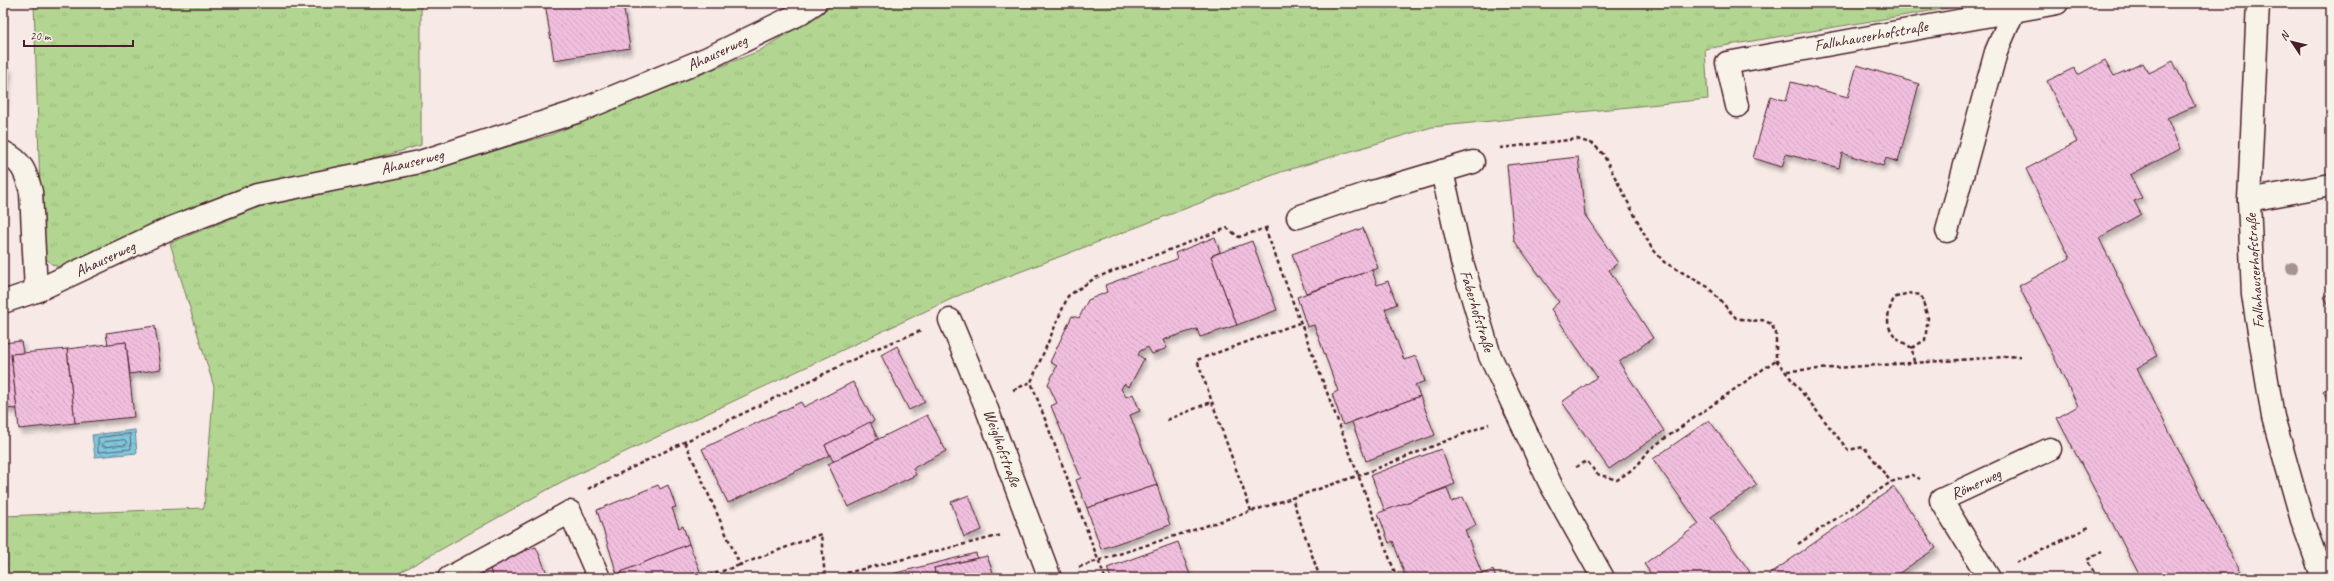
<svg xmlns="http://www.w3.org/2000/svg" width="2334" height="581" viewBox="0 0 2334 581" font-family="Caveat,sans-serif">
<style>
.grass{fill:url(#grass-tufts);stroke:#7e7a5e}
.water{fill:url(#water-waves);stroke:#698496}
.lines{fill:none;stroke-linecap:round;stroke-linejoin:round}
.shore{stroke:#5f6373;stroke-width:1}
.building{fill:url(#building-back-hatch);stroke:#4a1f2b;filter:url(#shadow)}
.minor-casing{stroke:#4a1f2b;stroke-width:25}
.path{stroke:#4a1f2b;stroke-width:2.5;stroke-dasharray:4 3;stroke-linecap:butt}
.minor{stroke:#f7f3e8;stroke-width:22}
.tree{fill:#a6938d}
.labels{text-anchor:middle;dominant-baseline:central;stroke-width:3;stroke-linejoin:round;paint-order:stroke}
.street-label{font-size:16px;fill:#4a1f2b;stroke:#f7f3e8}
</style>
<defs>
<pattern id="grass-tufts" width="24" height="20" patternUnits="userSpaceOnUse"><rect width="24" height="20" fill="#b2d691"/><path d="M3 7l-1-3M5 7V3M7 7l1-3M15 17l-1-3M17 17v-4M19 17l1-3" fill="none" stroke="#9bb77d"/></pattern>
<pattern id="water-waves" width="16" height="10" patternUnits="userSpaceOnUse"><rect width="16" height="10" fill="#7ec8de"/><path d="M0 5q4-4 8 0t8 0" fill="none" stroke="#6eabbf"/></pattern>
<pattern id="building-back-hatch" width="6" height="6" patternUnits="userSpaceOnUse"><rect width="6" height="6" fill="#f1bfde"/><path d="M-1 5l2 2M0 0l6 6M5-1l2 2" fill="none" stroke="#d0a4bf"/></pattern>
<filter id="shadow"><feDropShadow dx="2.5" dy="4.5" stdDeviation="2" flood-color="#0004"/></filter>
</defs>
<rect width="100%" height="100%" fill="#f6e9e6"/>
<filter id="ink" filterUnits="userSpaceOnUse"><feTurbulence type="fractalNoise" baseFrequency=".025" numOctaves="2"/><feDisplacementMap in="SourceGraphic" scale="8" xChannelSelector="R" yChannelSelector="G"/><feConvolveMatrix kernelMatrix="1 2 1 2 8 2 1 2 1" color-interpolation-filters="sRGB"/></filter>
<g filter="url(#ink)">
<g class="grass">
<path d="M34 3H421V145L351 166 62 268C51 265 47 262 42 251Z"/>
<polygon points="836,3 1978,3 1705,49 1708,99 1432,127 1281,172 962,294 563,481 390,578 3,578 3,516 204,508 214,387 170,243 260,207 408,174 550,135 759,51"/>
</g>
<polygon class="water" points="135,430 137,453 95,457 92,435"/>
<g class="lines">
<g class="shore">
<polygon points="130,434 131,449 98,452 98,438"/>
<polygon points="125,440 127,443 125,445 104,447 102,446 104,442"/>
</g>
</g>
<g class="building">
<polygon points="545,3 623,3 630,48 554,60"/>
<polygon points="2105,60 2114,76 2143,63 2149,73 2173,61 2195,106 2167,118 2180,149 2130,175 2142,198 2134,201 2141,214 2099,238 2157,356 2137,368 2243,578 2141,578 2057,418 2078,406 2019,286 2070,258 2026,169 2077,142 2047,81 2074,68 2078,75"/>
<polygon points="1857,65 1919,84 1898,162 1886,158 1883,166 1842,153 1839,168 1786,154 1782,167 1753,158 1771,96 1786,101 1791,82 1848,97"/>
<polygon points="3,67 9,68 3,112"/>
<polygon points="1578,157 1585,215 1618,263 1609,270 1653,338 1619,362 1664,431 1609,469 1562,402 1597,377 1551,309 1559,302 1514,240 1507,165"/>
<polygon points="1363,228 1378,268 1306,293 1292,254"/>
<polygon points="1215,237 1220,252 1211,256 1237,325 1200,337 1197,329 1163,340 1167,348 1152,354 1148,347 1140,351 1138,355 1144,359 1129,387 1124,384 1121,389 1126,397 1133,394 1140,411 1130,415 1157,485 1087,508 1076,480 1081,478 1051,406 1057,403 1048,384 1057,366 1050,362 1072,316 1079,318 1088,300 1107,292 1105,285 1177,259 1175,253"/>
<polygon points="1252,241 1277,310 1237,325 1211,256"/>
<polygon points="1372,270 1377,285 1388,281 1397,304 1385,309 1404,360 1416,356 1425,381 1415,385 1420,396 1343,425 1332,394 1338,391 1314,325 1307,327 1297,297"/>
<polygon points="2331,293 2331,308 2324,297"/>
<polygon points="155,326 161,369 130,374 126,342 108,345 106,333"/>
<polygon points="21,341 23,353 11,354 17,409 3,408 3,343"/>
<polygon points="126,342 134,417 75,423 67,349"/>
<polygon points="897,346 925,402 909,410 881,355"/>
<polygon points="67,349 75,423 19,429 11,354"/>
<polygon points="853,382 874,421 825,445 830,455 728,503 702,449 801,402 804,407"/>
<polygon points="2331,386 2331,406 2323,391"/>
<polygon points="1420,396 1435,435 1366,461 1352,422"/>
<polygon points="927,415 946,451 913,468 916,475 848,507 828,464"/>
<polygon points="1709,420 1757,485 1711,517 1750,572 1742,578 1654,578 1644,564 1699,524 1653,459"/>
<polygon points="870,422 878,439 833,461 825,445"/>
<polygon points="1441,449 1455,484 1385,511 1371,475"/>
<polygon points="658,485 660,489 668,485 676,507 672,508 679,528 683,526 689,544 617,574 597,510"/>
<polygon points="1157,485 1170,525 1101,549 1087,508"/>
<polygon points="1894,487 1936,548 1892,578 1764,578"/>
<polygon points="1447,488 1452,502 1463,497 1476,525 1465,530 1482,574 1493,570 1496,578 1406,578 1393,541 1389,543 1378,513"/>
<polygon points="969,495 982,530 964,537 951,502"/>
<polygon points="1178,542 1190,575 1182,578 1111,578 1107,568"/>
<polygon points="689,544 700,571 682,578 624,578 621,572"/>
<polygon points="536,547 549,578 493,578 488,564"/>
<polygon points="976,553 977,558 934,568 936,578 876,578"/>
<polygon points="987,556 995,578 936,578 934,568"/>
<polygon points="488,564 493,578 464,578"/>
</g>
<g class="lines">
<g class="minor-casing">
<g id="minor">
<polyline points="2258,3 2249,200 2253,295 2273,417 2302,520 2323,578"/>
<polyline points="1737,106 1727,63 2057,3"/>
<path d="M3 152C22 161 26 172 31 192L36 291"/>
<polyline points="1442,171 1462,262 1490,356 1550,483 1603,578"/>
<polyline points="2249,200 2331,185"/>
<polyline points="1298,217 1372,192 1473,162"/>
<polyline points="1947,231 1996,52 2014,10"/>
<polyline points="3,302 36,291 166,230 257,195 420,162 579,111 708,58 797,15 815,3"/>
<polyline points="950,320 985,404 1050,578"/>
<polyline points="449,578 570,512 599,578"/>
<polyline points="1989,578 1941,500 2050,449"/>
</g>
</g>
<g class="path">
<polyline points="1500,148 1577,139 1593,144 1603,154 1651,247 1664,262 1708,287 1736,318 1751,321 1763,320 1771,324 1776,333 1776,360 1848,450 1864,447 1891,482"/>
<polyline points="1265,228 1397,578"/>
<path d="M1912 348C1888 334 1882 325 1894 298L1908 293 1921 295 1928 318 1925 340 1912 348 1914 363"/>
<polyline points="1787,371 2020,356"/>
<polyline points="1013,390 1031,382"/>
<polyline points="1167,420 1211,402"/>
<polyline points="685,442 740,565 821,534 825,578"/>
<polyline points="1576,467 1587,461 1597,474 1617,480 1637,466 1650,449 1776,360"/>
<polyline points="588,489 875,349 921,331"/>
<polyline points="1251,511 1197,360 1299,323"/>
<polyline points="1798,544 1891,482 1912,475 1920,479"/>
<polyline points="2016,563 2089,527"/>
<polyline points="1079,567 1292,498"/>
<polyline points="702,578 740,565"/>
<polyline points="826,578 1002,535"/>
<polyline points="1105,578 1031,382 1068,296 1095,278 1227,228 1239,237 1269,227"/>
<polyline points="1320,578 1292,498 1360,475 1489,424"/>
<polyline points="2097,578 2087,560 2102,551"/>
</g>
<use href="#minor" class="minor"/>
</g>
<circle class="tree" cx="2292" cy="268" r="6"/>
</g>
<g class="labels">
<g class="street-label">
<text transform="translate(1871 36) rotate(-10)">Fallnhauserhofstraße</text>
<text transform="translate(717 53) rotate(-25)">Ahauserweg</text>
<text transform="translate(412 162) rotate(-14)">Ahauserweg</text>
<text transform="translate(105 259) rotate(-25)">Ahauserweg</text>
<text transform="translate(2255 271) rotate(-94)">Fallnhauserhofstraße</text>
<text transform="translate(1477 311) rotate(73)">Faberhofstraße</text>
<text transform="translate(1002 448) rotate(70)">Weiglhofstraße</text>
<text transform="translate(1976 484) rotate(-25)">Römerweg</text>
</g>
</g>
<rect width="2334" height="581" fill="none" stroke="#f7f3e8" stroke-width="16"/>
<rect x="8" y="8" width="2318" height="565" fill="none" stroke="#4a1f2b" stroke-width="1.5" filter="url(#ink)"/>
<g transform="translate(2292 42) rotate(305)" stroke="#f7f3e8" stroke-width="3" paint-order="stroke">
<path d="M0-3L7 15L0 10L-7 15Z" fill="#4a1f2b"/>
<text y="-6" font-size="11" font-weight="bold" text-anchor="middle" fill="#4a1f2b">N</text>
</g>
<path d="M24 40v6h109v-6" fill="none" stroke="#4a1f2b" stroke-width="2"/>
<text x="30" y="40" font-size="12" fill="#4a1f2b" stroke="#f7f3e8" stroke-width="3" paint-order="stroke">20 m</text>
</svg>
